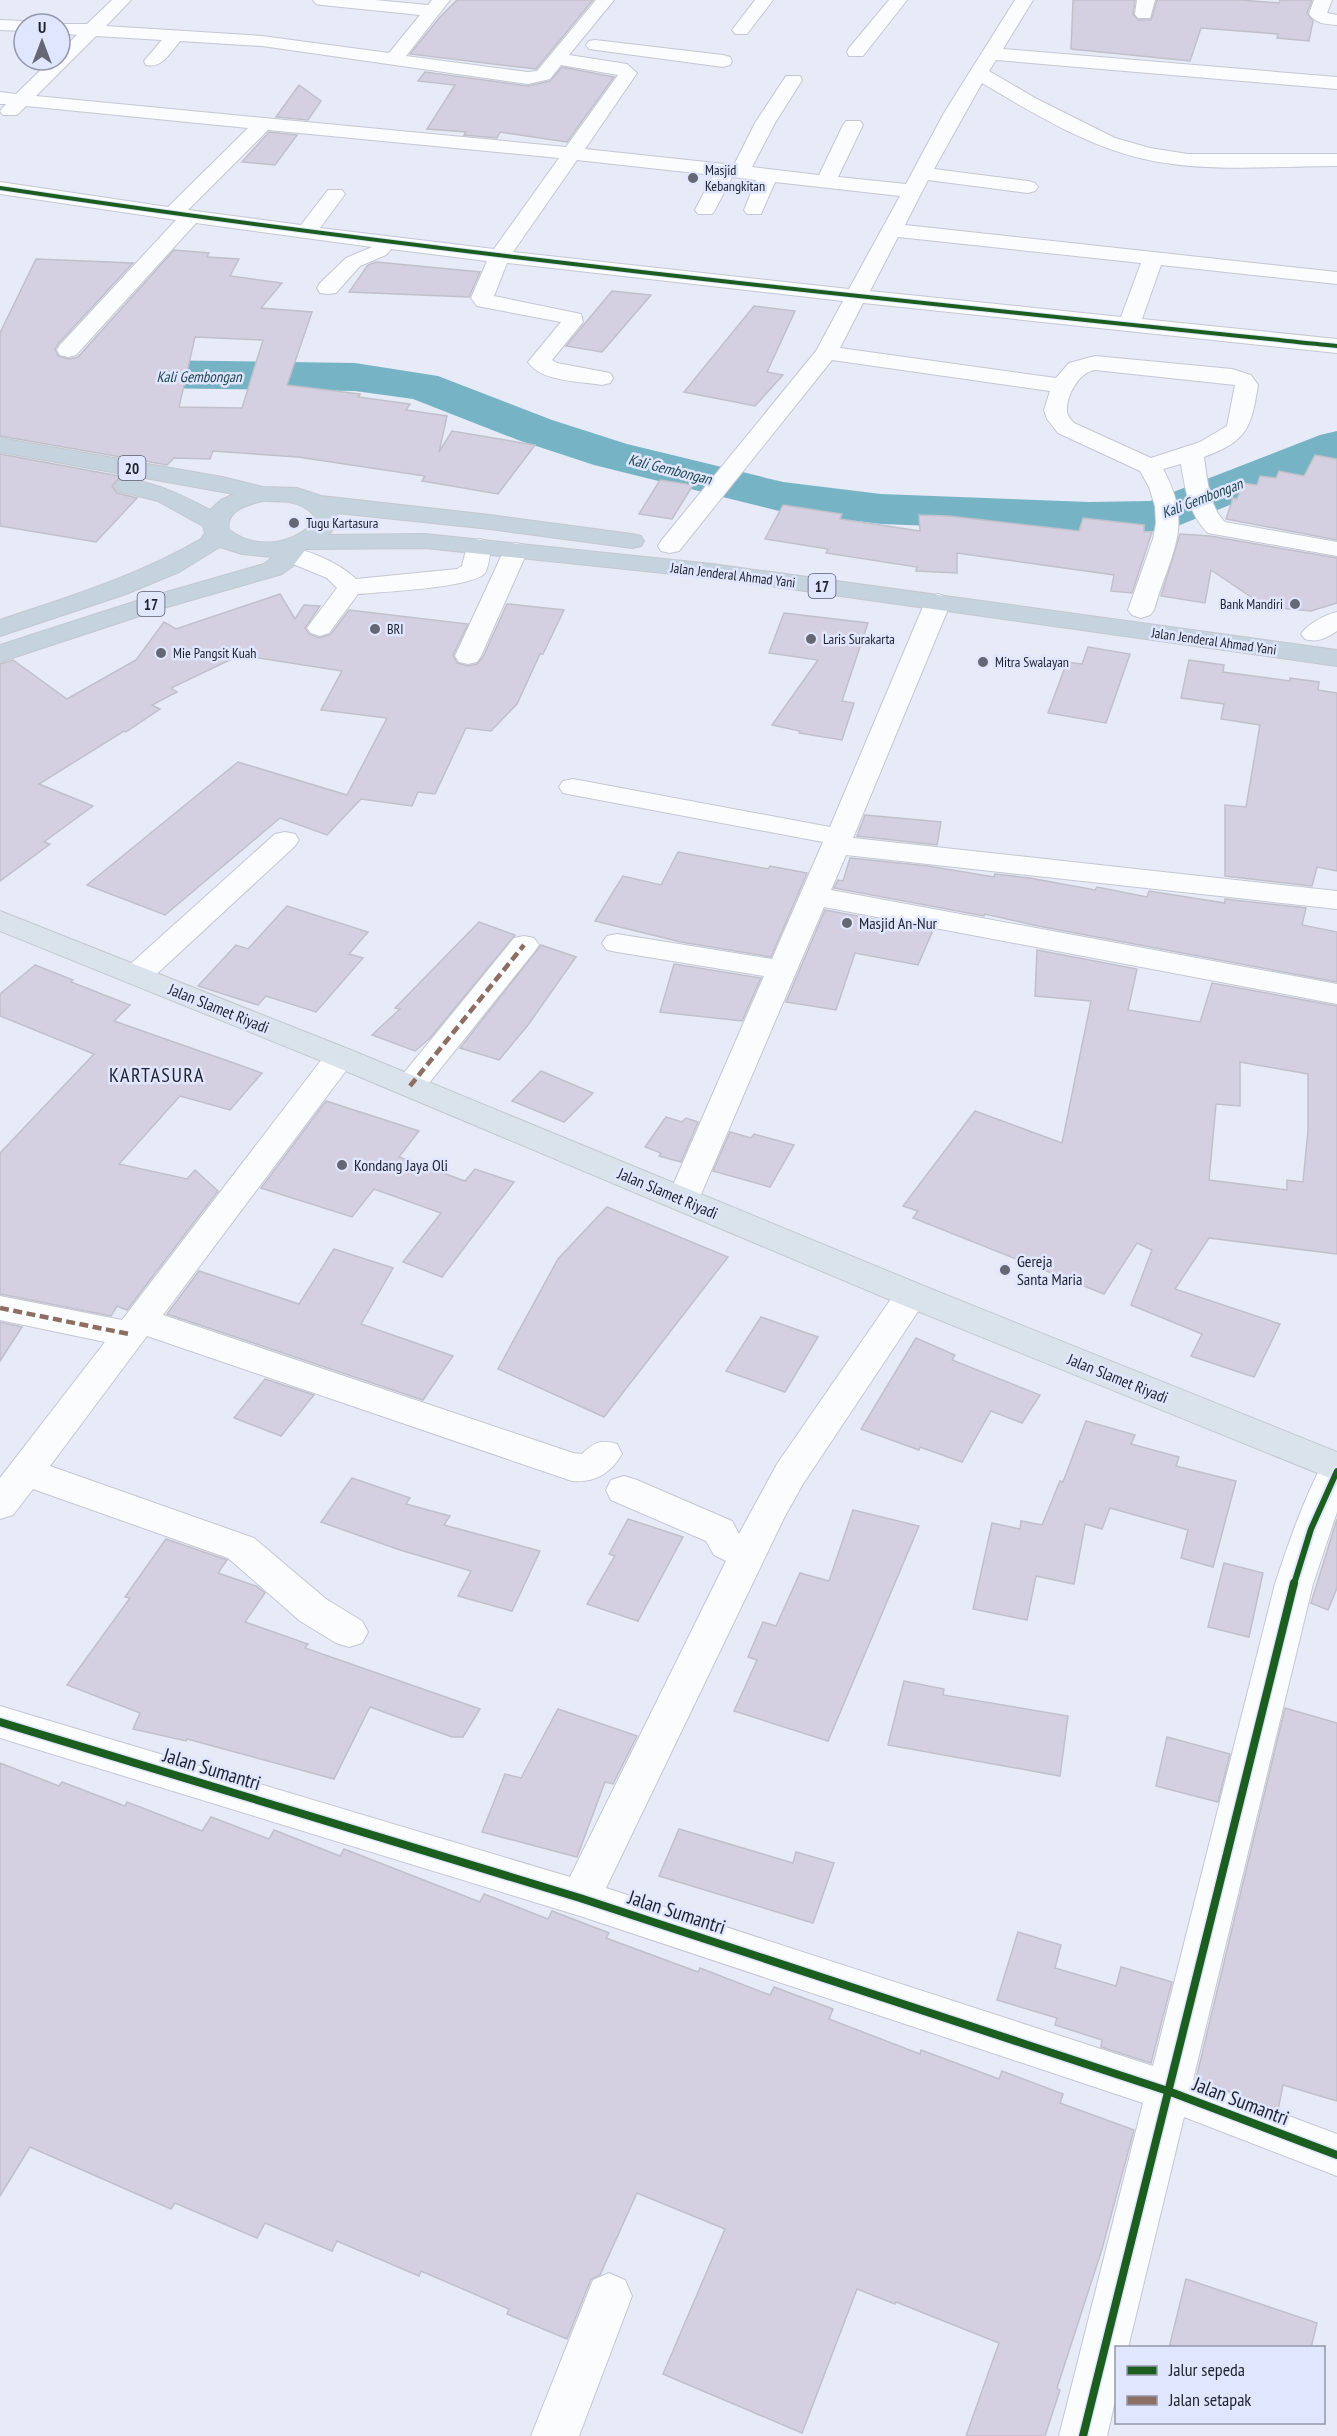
<svg xmlns="http://www.w3.org/2000/svg" width="1337" height="2436" viewBox="0 0 1337 2436" font-family="'PT Sans Narrow',sans-serif">
<style>
.lines{fill:none;stroke-linecap:round;stroke-linejoin:round}
.river{fill:#76b4c5;fill-rule:evenodd}
.building{fill:#d4d0e1;stroke:#c0c0ca;stroke-width:1.5;fill-rule:evenodd}
.minor-casing{stroke:#c4c7d3;stroke-width:2}
.major-casing{stroke:#c5c7ce;stroke-width:2}
.highway-casing{stroke:#c5c7ce;stroke-width:2}
.minor{fill:#fbfcfe;fill-rule:evenodd}
.major{fill:#dae3eb;fill-rule:evenodd}
.highway{fill:#c4d3de;fill-rule:evenodd}
.quiet{stroke:#8d6e63;stroke-width:4.5;stroke-dasharray:9 4.5;stroke-linecap:butt}
.cycleway-far2-casing{stroke:#e0e6fe;stroke-width:6}
.cycleway-far1-casing{stroke:#e0e6fe;stroke-width:10}
.cycleway-casing{stroke:#e0e6fe;stroke-width:11}
.cycleway-far2{stroke:#1b5e20;stroke-width:4}
.cycleway-far1{stroke:#1b5e20;stroke-width:6}
.cycleway{stroke:#1b5e20;stroke-width:8}
.poi-dot{fill:#656874;stroke:#e0e6fe;stroke-width:2}
.labels{text-anchor:middle;dominant-baseline:central;stroke-width:5;stroke-linejoin:round;paint-order:stroke}
.far-poi-label{font-size:14px;fill:#1f222d;stroke:#e0e6fe;text-anchor:start}
.far-street-label{font-size:14px;fill:#1f222d;stroke:#e0e6fe}
.far-water-label{font-size:15px;font-style:italic;fill:#204850;stroke:#e0e6fe}
.shield{fill:#e0e6fe;stroke:#595d6c;stroke-width:1.5}
.shield-label{font-size:15px;font-weight:bold;fill:#1f222d}
.poi-label{font-size:16px;fill:#1f222d;stroke:#e0e6fe;text-anchor:start}
.street-label{font-size:16px;fill:#1f222d;stroke:#e0e6fe}
.quarter-label{font-size:20px;letter-spacing:1.5px;fill:#1f222d;stroke:#e0e6fe}
.near-street-label{font-size:20px;fill:#1f222d;stroke:#e0e6fe}
</style>
<rect width="100%" height="100%" fill="#e7eaf7"/>
<g class="lines">
<polygon class="river" points="74,359 355,363 438,376 552,420 627,444 783,482 881,494 1089,502 1150,501 1320,435 1337,431 1337,462 1175,527 1157,531 1089,532 881,524 783,512 594,465 518,440 413,399 355,391 74,387 0,389 0,361"/>
</g>
<g class="building">
<polygon points="457,0 593,0 536,69 410,54 440,17"/>
<polygon points="1073,0 1135,0 1133,14 1138,20 1151,20 1157,0 1241,0 1279,3 1280,0 1312,0 1307,13 1313,21 1309,41 1277,38 1278,34 1201,28 1190,61 1071,49"/>
<polygon points="562,67 614,77 567,142 500,132 497,138 464,135 466,132 427,129 455,85 418,81 425,72 528,86 550,81"/>
<polygon points="299,85 321,101 308,120 276,117"/>
<polygon points="269,132 297,135 275,165 242,162"/>
<path d="M174 250 209 253 207 257 239 259 230 276 282 283 261 308 312 312 287 385 360 394 358 397 410 404 406 410 447 416 439 452 452 431 535 445 498 494 422 481 425 476 298 457 213 451 210 459 174 458 167 465 0 436V333L36 259 133 263 58 344 55 349 58 356 69 359 78 357ZM195 337 263 340 242 408 179 407Z"/>
<polygon points="376,262 480,272 469,297 349,292 368,265"/>
<polygon points="612,291 651,295 602,352 566,346"/>
<polygon points="754,306 795,311 767,372 783,375 755,406 684,392"/>
<polygon points="0,454 135,479 118,479 112,486 117,493 137,498 96,542 0,526"/>
<polygon points="1315,455 1337,459 1337,540 1226,519 1233,498 1237,499 1243,483 1257,485 1260,476 1276,478 1279,471 1304,476"/>
<polygon points="660,480 693,485 672,519 639,514"/>
<polygon points="783,505 842,514 840,519 920,531 919,515 949,516 1079,531 1083,518 1144,525 1144,532 1152,532 1132,593 1111,591 1114,575 957,553 957,573 916,571 917,567 826,553 828,549 765,539"/>
<polygon points="1180,534 1210,536 1337,558 1337,603 1311,611 1266,607 1211,570 1205,603 1161,596"/>
<polygon points="280,594 295,619 304,605 320,606 305,628 309,634 319,638 331,634 349,610 468,624 453,655 457,663 468,666 477,664 483,657 507,604 564,610 543,654 540,654 517,704 491,731 466,728 435,794 418,792 412,806 361,799 327,835 280,818 165,915 87,885 238,762 347,795 387,718 321,710 342,671 240,655 171,688 177,692 152,705 160,709 126,732 124,731 39,784 93,806 44,842 50,844 0,881 0,664 13,660 67,699 136,660 164,622 176,629"/>
<polygon points="784,613 868,623 842,701 854,703 842,740 799,733 800,731 772,725 818,660 769,653"/>
<polygon points="1088,647 1130,654 1106,723 1048,713 1067,662 1082,664"/>
<polygon points="1189,660 1224,665 1223,672 1290,681 1290,678 1319,682 1318,690 1337,693 1337,871 1317,867 1312,886 1225,876 1225,805 1246,807 1260,725 1221,719 1224,704 1181,698"/>
<polygon points="865,815 941,822 937,845 857,836"/>
<polygon points="678,852 768,869 770,866 807,873 771,957 681,942 595,921 623,876 661,885"/>
<polygon points="850,858 928,866 994,877 995,874 1030,878 1095,890 1097,887 1147,897 1149,891 1225,903 1225,899 1306,908 1302,925 1337,932 1337,982 1038,926 985,914 984,916 834,888 838,880 843,881"/>
<polygon points="287,906 368,932 349,954 363,958 316,1012 266,996 258,1005 198,986 236,945 248,949"/>
<polygon points="825,910 933,930 918,965 855,953 836,1010 786,1002"/>
<polygon points="479,922 515,935 430,1038 415,1051 372,1035 400,1009 395,1008"/>
<polygon points="541,945 576,957 528,1025 499,1060 460,1048"/>
<path d="M1037 950 1137 969 1128 1010 1200 1022 1212 983 1337 1006V1254L1209 1238 1175 1289 1280 1324 1254 1377 1191 1356 1202 1334 1131 1305 1152 1250 1137 1243 1104 1294 913 1218 918 1211 903 1206 975 1111 1062 1143 1091 1001 1035 996ZM1240 1062 1308 1074V1130L1303 1182 1287 1180V1190L1209 1180 1216 1104 1240 1106Z"/>
<polygon points="674,964 761,978 742,1021 660,1012"/>
<polygon points="35,965 73,980 71,982 130,1005 114,1021 262,1073 230,1110 180,1096 119,1164 187,1179 195,1170 218,1191 127,1310 117,1306 111,1316 0,1294 0,1153 94,1054 0,1016 0,994"/>
<polygon points="541,1071 593,1093 564,1122 512,1101"/>
<polygon points="326,1101 419,1131 399,1157 465,1181 475,1169 514,1182 442,1277 403,1262 441,1213 374,1189 352,1217 261,1188"/>
<polygon points="666,1117 682,1122 686,1118 698,1122 681,1162 659,1156 661,1153 645,1147"/>
<polygon points="730,1132 751,1138 754,1134 794,1145 770,1187 713,1171"/>
<polygon points="607,1207 728,1257 604,1417 498,1369 558,1259"/>
<polygon points="334,1249 393,1268 361,1324 453,1356 423,1400 167,1314 199,1271 299,1304"/>
<polygon points="761,1317 818,1337 785,1392 726,1371"/>
<polygon points="0,1322 22,1327 0,1361"/>
<polygon points="916,1338 955,1355 952,1360 1040,1395 1022,1423 991,1411 962,1462 920,1447 919,1450 861,1429"/>
<polygon points="265,1379 314,1395 281,1436 234,1418"/>
<polygon points="1086,1421 1135,1435 1131,1444 1179,1457 1176,1466 1236,1481 1213,1567 1181,1558 1188,1530 1110,1508 1102,1529 1085,1524 1074,1584 1036,1576 1027,1620 973,1609 992,1523 1020,1529 1021,1521 1042,1525 1060,1481 1063,1482"/>
<polygon points="352,1478 410,1498 406,1504 450,1516 444,1525 540,1551 512,1611 458,1596 471,1571 400,1550 321,1522"/>
<polygon points="853,1510 919,1526 828,1741 734,1711 757,1660 748,1657 763,1622 776,1626 800,1573 829,1581"/>
<polygon points="628,1519 683,1537 638,1621 587,1604 615,1556 609,1554"/>
<polygon points="1337,1519 1337,1588 1328,1610 1311,1603"/>
<polygon points="166,1539 227,1560 218,1573 256,1586 265,1593 245,1622 308,1644 305,1648 480,1709 463,1737 452,1737 370,1707 334,1779 187,1739 186,1741 133,1729 140,1713 67,1685 130,1598 125,1597"/>
<polygon points="1224,1563 1263,1573 1249,1637 1208,1627"/>
<polygon points="904,1681 944,1689 943,1695 1068,1716 1060,1776 888,1745"/>
<polygon points="1285,1708 1337,1723 1337,2101 1283,2085 1278,2110 1196,2079"/>
<polygon points="558,1709 637,1736 613,1784 605,1782 577,1857 482,1832 505,1774 521,1778"/>
<polygon points="1167,1737 1230,1754 1218,1802 1156,1786"/>
<polygon points="0,1763 59,1786 62,1782 125,1806 127,1802 202,1831 211,1817 269,1839 274,1830 340,1856 344,1849 480,1902 484,1894 548,1919 552,1911 609,1933 606,1938 698,1972 700,1968 770,1995 774,1987 833,2009 829,2019 920,2054 921,2050 999,2079 1002,2071 1063,2094 1060,2103 1134,2130 1102,2249 1057,2388 1060,2390 1045,2436 966,2436 999,2343 896,2302 895,2304 857,2289 802,2433 663,2374 725,2229 637,2193 600,2275 591,2279 567,2339 507,2314 509,2309 421,2271 419,2276 337,2241 332,2251 265,2223 257,2238 175,2203 171,2209 30,2147 0,2196"/>
<polygon points="679,1829 793,1863 796,1852 834,1863 813,1923 659,1876"/>
<polygon points="1018,1932 1061,1945 1055,1968 1116,1986 1121,1967 1172,1982 1151,2063 1101,2047 1102,2040 1055,2025 1057,2018 997,2000"/>
<polygon points="1186,2279 1317,2323 1311,2348 1169,2348"/>
</g>
<g class="lines">
<g class="minor-casing">
<g id="minor">
<path d="M112 0H131L106 26 262 36 389 53 420 15 322 5 316 4 313 0H375L428 5 432 0H450L406 56 528 72 537 71 596 0H614L569 55 627 64 637 73 585 149 734 165 755 123 786 76H800L802 80 775 123 752 167 819 175 843 125 846 121H860L863 125 838 177 906 184 944 113 1015 0H1033L1003 49 1337 77V89L996 60 989 71 1037 99 1115 138 1150 148 1188 154H1337V166C1276 166 1203 173 1144 159 1086 146 1033 113 982 83L934 169 1028 181 1035 183 1038 187 1035 191 1028 193 928 180 905 225 1337 272V284L1161 265 1142 319 1337 339V353L863 303 840 348 1056 378 1069 363 1095 356 1232 369 1251 375 1258 385C1251 429 1247 441 1204 457 1207 478 1209 507 1225 522L1337 542V556L1208 533C1189 515 1185 489 1181 464L1163 469C1195 527 1170 553 1154 610L1150 615 1141 618 1132 615 1128 610 1153 539 1156 523 1155 506 1149 487 1140 471 1058 433 1047 419 1044 410 1050 391 832 360 679 551 670 553 661 551 658 546 661 541 816 351 843 301 507 263 494 296 581 314 583 322 552 360 557 363 610 373 613 378 610 383 602 385C580 381 541 382 528 362L561 322 477 306 471 298 487 261 391 249 386 255 360 266 336 293 328 294 320 293 317 288 320 283 346 258 372 247 196 223 76 355 68 357 60 355 57 350 60 345 176 220 0 194V182L168 207 248 128 26 106 17 115H3L0 111 6 104H0V92L16 94 51 60H60V51L77 35 60 33V24H54H87ZM96 36 162 40 144 61 146 65C162 69 171 52 180 41L262 46 528 84 550 79 561 65 618 75 566 147 36 96ZM268 130 559 158 494 249 320 228 345 194 342 190H328L301 225 188 210ZM577 160 713 175 695 210 698 214H712L715 210 732 177 756 180 744 210 747 214H761L775 182 900 196 849 289 513 252ZM898 237 1141 263 1121 317 870 291ZM1095 370 1235 385 1227 426 1200 442 1151 458 1074 423C1071 420 1067 415 1067 411 1066 396 1079 372 1095 370Z"/>
<polygon points="755,0 773,0 747,34 735,34 732,30"/>
<polygon points="889,0 907,0 863,56 849,56 847,52 849,48"/>
<polygon points="1137,0 1155,0 1150,18 1138,18 1135,14"/>
<path d="M1314 0H1332L1327 13 1337 15V25C1326 24 1316 24 1309 14Z"/>
<polygon points="0,20 24,21 32,24 24,24 24,31 0,30"/>
<polygon points="595,40 723,55 730,57 732,61 730,65 723,67 589,49 586,45 589,41"/>
<path d="M479 539 488 541 491 546C490 554 489 566 485 573 473 588 380 592 358 594L329 633 320 636 311 633 307 628 337 588 327 578 281 559 278 554 281 549C302 544 342 565 356 579L457 569 462 566 467 546 470 541Z"/>
<polygon points="516,543 525,545 528,550 481,656 477,662 468,664 459,662 455,656 504,550 507,545"/>
<polygon points="938,594 947,597 951,602 853,838 1337,891 1337,909 846,855 831,890 1337,984 1337,1004 824,907 699,1199 695,1207 683,1210 671,1207 667,1199 764,976 617,952 607,950 602,943 607,936 617,934 772,959 823,842 573,795 563,793 559,787 563,781 573,779 830,827 925,602 929,597"/>
<path d="M1337 612V631C1326 638 1318 643 1305 639L1301 634C1309 623 1324 615 1337 612Z"/>
<polygon points="285,832 295,834 299,840 295,846 148,982 137,984 126,982 122,975 126,968 275,834"/>
<polygon points="524,936 534,938 539,945 534,952 421,1093 410,1096 399,1093 394,1086 399,1079 514,938"/>
<path d="M340 1047 351 1050 355 1057 351 1064 163 1315 573 1453 582 1454C594 1443 600 1439 617 1444L622 1454C611 1473 595 1483 572 1481L147 1336 50 1466 254 1538 326 1599 362 1621 368 1632 362 1643 349 1647 336 1643 300 1621 228 1558 33 1489 13 1515 0 1519V1478L105 1342 0 1320V1296L122 1320 329 1050Z"/>
<path d="M912 1283 924 1286 929 1295 803 1484 785 1516 606 1888 1153 2066 1275 1584C1289 1542 1303 1500 1324 1461L1337 1457V1512L1313 1584 1193 2080 1337 2134V2176L1184 2117 1128 2348H1116V2397L1107 2436H1059L1143 2103 580 1916 0 1738V1706L570 1877 726 1561 714 1555 706 1541 611 1500 606 1490 611 1480 624 1476 637 1480 732 1521 739 1534 777 1464 900 1286Z"/>
<polygon points="609,2273 625,2280 632,2296 579,2436 531,2436 593,2280"/>
</g>
</g>
<g class="major-casing">
<polygon id="major" points="0,911 351,1050 924,1286 1337,1452 1337,1481 900,1304 329,1064 0,931"/>
</g>
<g class="highway-casing">
<path id="highway" d="M0 438 222 477 263 487 297 488 321 496 490 515 632 534 641 536 644 541 641 546 632 548 490 529 337 513 336 526 328 535 425 534 712 564 1337 650V666L712 578 425 548 306 549 293 566 282 574 167 607 0 662V645L149 597 264 564 273 557 242 554 220 547 179 572 126 594 0 636V620C71 596 135 577 201 539L205 533 203 526 158 501 118 491 114 486 118 481C143 475 187 498 210 510L221 500 234 494 0 452ZM263 501C282 501 299 500 313 514L312 524C289 546 255 549 229 530 225 511 248 504 263 501Z"/>
</g>
<use href="#minor" class="minor"/>
<use href="#major" class="major"/>
<use href="#highway" class="highway"/>
<g class="quiet">
<polyline points="410,1086 524,945"/>
<polyline points="0,1308 129,1334"/>
</g>
<g class="cycleway-far2-casing">
<path id="cycleway-far2" d="M0 188C444 255 890 300 1337 346"/>
</g>
<g class="cycleway-far1-casing">
<polyline id="cycleway-far1" points="1294,1584 1311,1529 1337,1471"/>
</g>
<g class="cycleway-casing">
<g id="cycleway">
<polyline points="0,1722 580,1898 1168,2091 1337,2155"/>
<polyline points="1083,2436 1294,1583"/>
</g>
</g>
<use href="#cycleway-far2" class="cycleway-far2"/>
<use href="#cycleway-far1" class="cycleway-far1"/>
<use href="#cycleway" class="cycleway"/>
</g>
<g class="poi-dot">
<circle cx="693" cy="178" r="6"/>
<circle cx="294" cy="523" r="6"/>
<circle cx="1295" cy="604" r="6"/>
<circle cx="375" cy="629" r="6"/>
<circle cx="811" cy="639" r="6"/>
<circle cx="161" cy="653" r="6"/>
<circle cx="983" cy="662" r="6"/>
<circle cx="847" cy="923" r="6"/>
<circle cx="342" cy="1165" r="6"/>
<circle cx="1005" cy="1270" r="6"/>
</g>
<g class="labels">
<g class="far-poi-label">
<text x="705" y="170">Masjid<tspan x="705" dy="16">Kebangkitan</tspan></text>
<text x="306" y="523">Tugu Kartasura</text>
<text x="1283" y="604" text-anchor="end">Bank Mandiri</text>
<text x="387" y="629">BRI</text>
<text x="823" y="639">Laris Surakarta</text>
<text x="173" y="653">Mie Pangsit Kuah</text>
<text x="995" y="662">Mitra Swalayan</text>
</g>
<g class="far-street-label">
<text transform="translate(733 575) rotate(7)">Jalan Jenderal Ahmad Yani</text>
<text transform="translate(1214 641) rotate(8)">Jalan Jenderal Ahmad Yani</text>
</g>
<g class="far-water-label">
<text x="199" y="376">Kali Gembongan</text>
<text transform="translate(670 469) rotate(14)">Kali Gembongan</text>
<text transform="translate(1202 498) rotate(-21)">Kali Gembongan</text>
</g>
<g class="shield">
<rect x="118.5" y="456" width="27" height="24" rx="4.5"/>
<rect x="808.5" y="574" width="27" height="24" rx="4.5"/>
<rect x="137.5" y="592" width="27" height="24" rx="4.5"/>
</g>
<g class="shield-label">
<text x="132" y="468">20</text>
<text x="822" y="586">17</text>
<text x="151" y="604">17</text>
</g>
<g class="poi-label">
<text x="859" y="923">Masjid An-Nur</text>
<text x="354" y="1165">Kondang Jaya Oli</text>
<text x="1017" y="1261">Gereja<tspan x="1017" dy="18">Santa Maria</tspan></text>
</g>
<g class="street-label">
<text transform="translate(219 1008) rotate(22)">Jalan Slamet Riyadi</text>
<text transform="translate(668 1193) rotate(23)">Jalan Slamet Riyadi</text>
<text transform="translate(1118 1378) rotate(22)">Jalan Slamet Riyadi</text>
</g>
<g class="quarter-label">
<text x="157" y="1075">KARTASURA</text>
</g>
<g class="near-street-label">
<text transform="translate(212 1769) rotate(17)">Jalan Sumantri</text>
<text transform="translate(677 1912) rotate(18)">Jalan Sumantri</text>
<text transform="translate(1241 2101) rotate(21)">Jalan Sumantri</text>
</g>
</g>
<rect x="1115" y="2346" width="210" height="78" fill="#e0e6fe" stroke="#9398aa" stroke-width="1.5"/>
<rect x="1127" y="2366" width="30" height="9" fill="#1b5e20" stroke="#9398aa" stroke-width="1.5"/>
<text x="1169" y="2376" font-size="18" fill="#1f222d">Jalur sepeda</text>
<rect x="1127" y="2396" width="30" height="9" fill="#8d6e63" stroke="#9398aa" stroke-width="1.5"/>
<text x="1169" y="2406" font-size="18" fill="#1f222d">Jalan setapak</text>
<g transform="translate(42 42)"><circle r="28" fill="#e0e6fe" stroke="#9398aa" stroke-width="1.5"/>
<path d="M0-4.5L10 22L0 15L-10 22Z" fill="#656874"/>
<text y="-9" font-size="16" font-weight="bold" text-anchor="middle" fill="#1f222d">U</text>
</g>
</svg>
